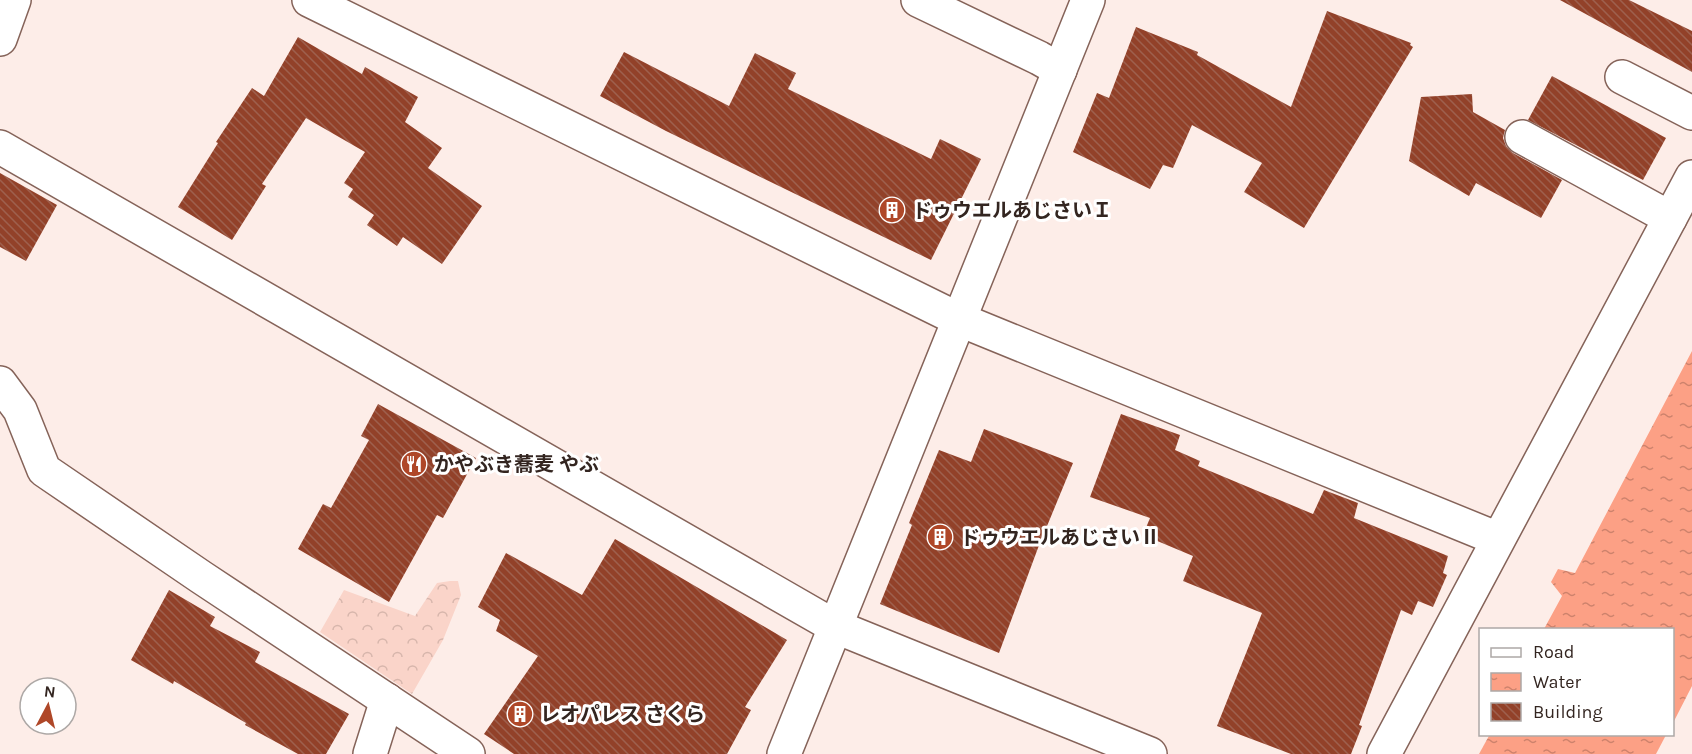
<svg xmlns="http://www.w3.org/2000/svg" width="1692" height="754" viewBox="0 0 1692 754" font-family="Karla,'Noto Sans JP',sans-serif">
<style>
.forest{fill:url(#forest-crowns)}
.water{fill:url(#water-ripples)}
.building{fill:url(#building-back-hatch)}
.lines{fill:none;stroke-linecap:round;stroke-linejoin:round}
.minor-casing{stroke:#856359;stroke-width:36}
.minor{stroke:#fff;stroke-width:33}
.labels{text-anchor:middle;dominant-baseline:central;stroke-width:6;stroke-linejoin:round;paint-order:stroke}
.poi-label{font-size:20px;font-weight:bold;fill:#332520;stroke:#fff;text-anchor:start}
</style>
<defs>
<pattern id="forest-crowns" width="20" height="18" patternUnits="userSpaceOnUse" patternTransform="scale(1.5)"><rect width="20" height="18" fill="#fad4c9"/><path d="M2 6a3 3 0 1 1 6 0M12 15a3 3 0 1 1 6 0" fill="none" stroke="#d7b6ac"/></pattern>
<pattern id="water-ripples" width="26" height="14" patternUnits="userSpaceOnUse" patternTransform="scale(1.5)"><rect width="26" height="14" fill="#fca085"/><path d="M2 4q2-2 4 0t4 0M15 11q2-2 4 0t4 0" fill="none" stroke="#cd826c"/></pattern>
<pattern id="building-back-hatch" width="6" height="6" patternUnits="userSpaceOnUse" patternTransform="scale(1.5)"><rect width="6" height="6" fill="#924129"/><path d="M-1 5l2 2M0 0l6 6M5-1l2 2" fill="none" stroke="#9e604e"/></pattern>
</defs>
<rect width="100%" height="100%" fill="#fdede8"/>
<polygon class="forest" points="450,581 458,581 461,595 443,640 412,694 320,632 344,590 415,616 437,583"/>
<g class="water">
<polygon points="1692,351 1692,686 1673,723 1672,630 1544,629 1562,596 1551,582 1558,569 1575,573"/>
<polygon points="1490,734 1666,734 1666,735 1656,754 1479,754"/>
</g>
<g class="building">
<polygon points="1560,0 1629,0 1692,31 1692,72"/>
<polygon points="1327,11 1411,43 1410,45 1413,47 1304,228 1244,192 1262,163 1192,125 1173,168 1163,165 1150,189 1073,152 1097,93 1109,98 1136,27 1198,52 1197,55 1291,107"/>
<polygon points="298,37 362,74 365,67 418,97 405,122 442,148 428,168 482,206 442,264 403,237 397,246 367,225 374,215 348,197 353,189 344,183 365,152 306,118 262,184 266,186 232,240 178,207 218,143 216,142 252,88 264,96"/>
<polygon points="624,52 729,106 755,53 796,73 788,89 931,159 940,139 981,159 931,260 666,131 600,96"/>
<polygon points="1552,76 1666,138 1643,180 1528,120"/>
<polygon points="1472,94 1473,112 1505,130 1503,138 1506,146 1513,153 1562,180 1541,218 1476,183 1469,196 1409,161 1421,97"/>
<polygon points="0,173 57,205 26,261 0,247"/>
<polygon points="378,404 476,458 443,518 437,515 389,602 298,549 323,504 331,508 369,440 361,436"/>
<polygon points="1121,414 1180,435 1175,450 1200,461 1198,466 1313,514 1324,490 1358,503 1354,518 1448,556 1443,573 1447,575 1433,607 1418,601 1412,615 1401,610 1359,725 1362,726 1351,754 1291,754 1217,726 1262,613 1183,581 1193,556 1143,535 1150,518 1090,497"/>
<polygon points="984,429 1073,463 1038,548 999,653 880,604 912,525 909,523 939,450 971,462"/>
<polygon points="615,539 787,640 745,707 751,710 727,754 514,754 484,734 538,656 496,631 500,620 478,607 506,553 582,595"/>
<polygon points="169,590 215,617 210,626 260,652 255,662 349,714 326,754 298,754 245,725 246,723 174,681 173,684 131,660"/>
</g>
<g class="lines">
<g class="minor-casing">
<g id="minor">
<polyline points="309,0 958,319 1498,539"/>
<polyline points="918,0 1039,58 1060,70"/>
<polyline points="0,39 14,0"/>
<polyline points="1622,77 1692,113"/>
<polyline points="1522,137 1670,218"/>
<polyline points="0,147 834,626 1150,754"/>
<polyline points="0,383 20,410 44,470 201,577 468,754"/>
<polyline points="370,754 387,700"/>
<polyline points="784,754 1088,0"/>
<polyline points="1384,754 1692,177"/>
</g>
</g>
<use href="#minor" class="minor"/>
</g>
<defs>
<g id="building-disc" transform="scale(1.35)"><circle r="9.5" fill="#af4728" stroke="#fff"/><path d="M-4-6H4V6H1V3H-1V6H-4ZM-2.5-4.3h1.7v1.8h-1.7ZM.8-4.3h1.7v1.8H.8ZM-2.5-1h1.7V.8h-1.7ZM.8-1h1.7V.8H.8Z" fill="#fff"/></g>
<g id="restaurant-disc" transform="scale(1.35)"><circle r="9.5" fill="#af4728" stroke="#fff"/><path d="M-5-6h1v4h1v-4h1v4h1v-4h1v5L-1.5 .5V6h-2V.5L-5-1ZM5-6V6H3V1.5H1.5Q1.5-4 5-6Z" fill="#fff"/></g>
</defs>
<g fill-rule="evenodd">
<use href="#building-disc" x="892" y="210"/>
<use href="#restaurant-disc" x="414" y="464"/>
<use href="#building-disc" x="940" y="537"/>
<use href="#building-disc" x="520" y="714"/>
</g>
<g class="labels">
<g class="poi-label">
<text x="912" y="210">ドゥウエルあじさいＩ</text>
<text x="434" y="464">かやぶき蕎麦 やぶ</text>
<text x="960" y="537">ドゥウエルあじさいⅡ</text>
<text x="540" y="714">レオパレス さくら</text>
</g>
</g>
<rect x="1479" y="628" width="195" height="108" fill="#ffffff" stroke="#ada8a6" stroke-width="1.5"/>
<rect x="1491" y="648" width="30" height="9" fill="#ffffff" stroke="#ada8a6" stroke-width="1.5"/>
<text x="1533" y="658" font-size="18" fill="#332520">Road</text>
<rect x="1491" y="673" width="30" height="18" fill="url(#water-ripples)" stroke="#ada8a6" stroke-width="1.5"/>
<text x="1533" y="688" font-size="18" fill="#332520">Water</text>
<rect x="1491" y="703" width="30" height="18" fill="url(#building-back-hatch)" stroke="#ada8a6" stroke-width="1.5"/>
<text x="1533" y="718" font-size="18" fill="#332520">Building</text>
<g transform="translate(48 706) rotate(7)"><circle r="28" fill="#ffffff" stroke="#ada8a6" stroke-width="1.5"/>
<path d="M0-4.5L10 22L0 15L-10 22Z" fill="#af4728"/>
<text y="-9" font-size="16" font-weight="bold" text-anchor="middle" fill="#332520">N</text>
</g>
</svg>
